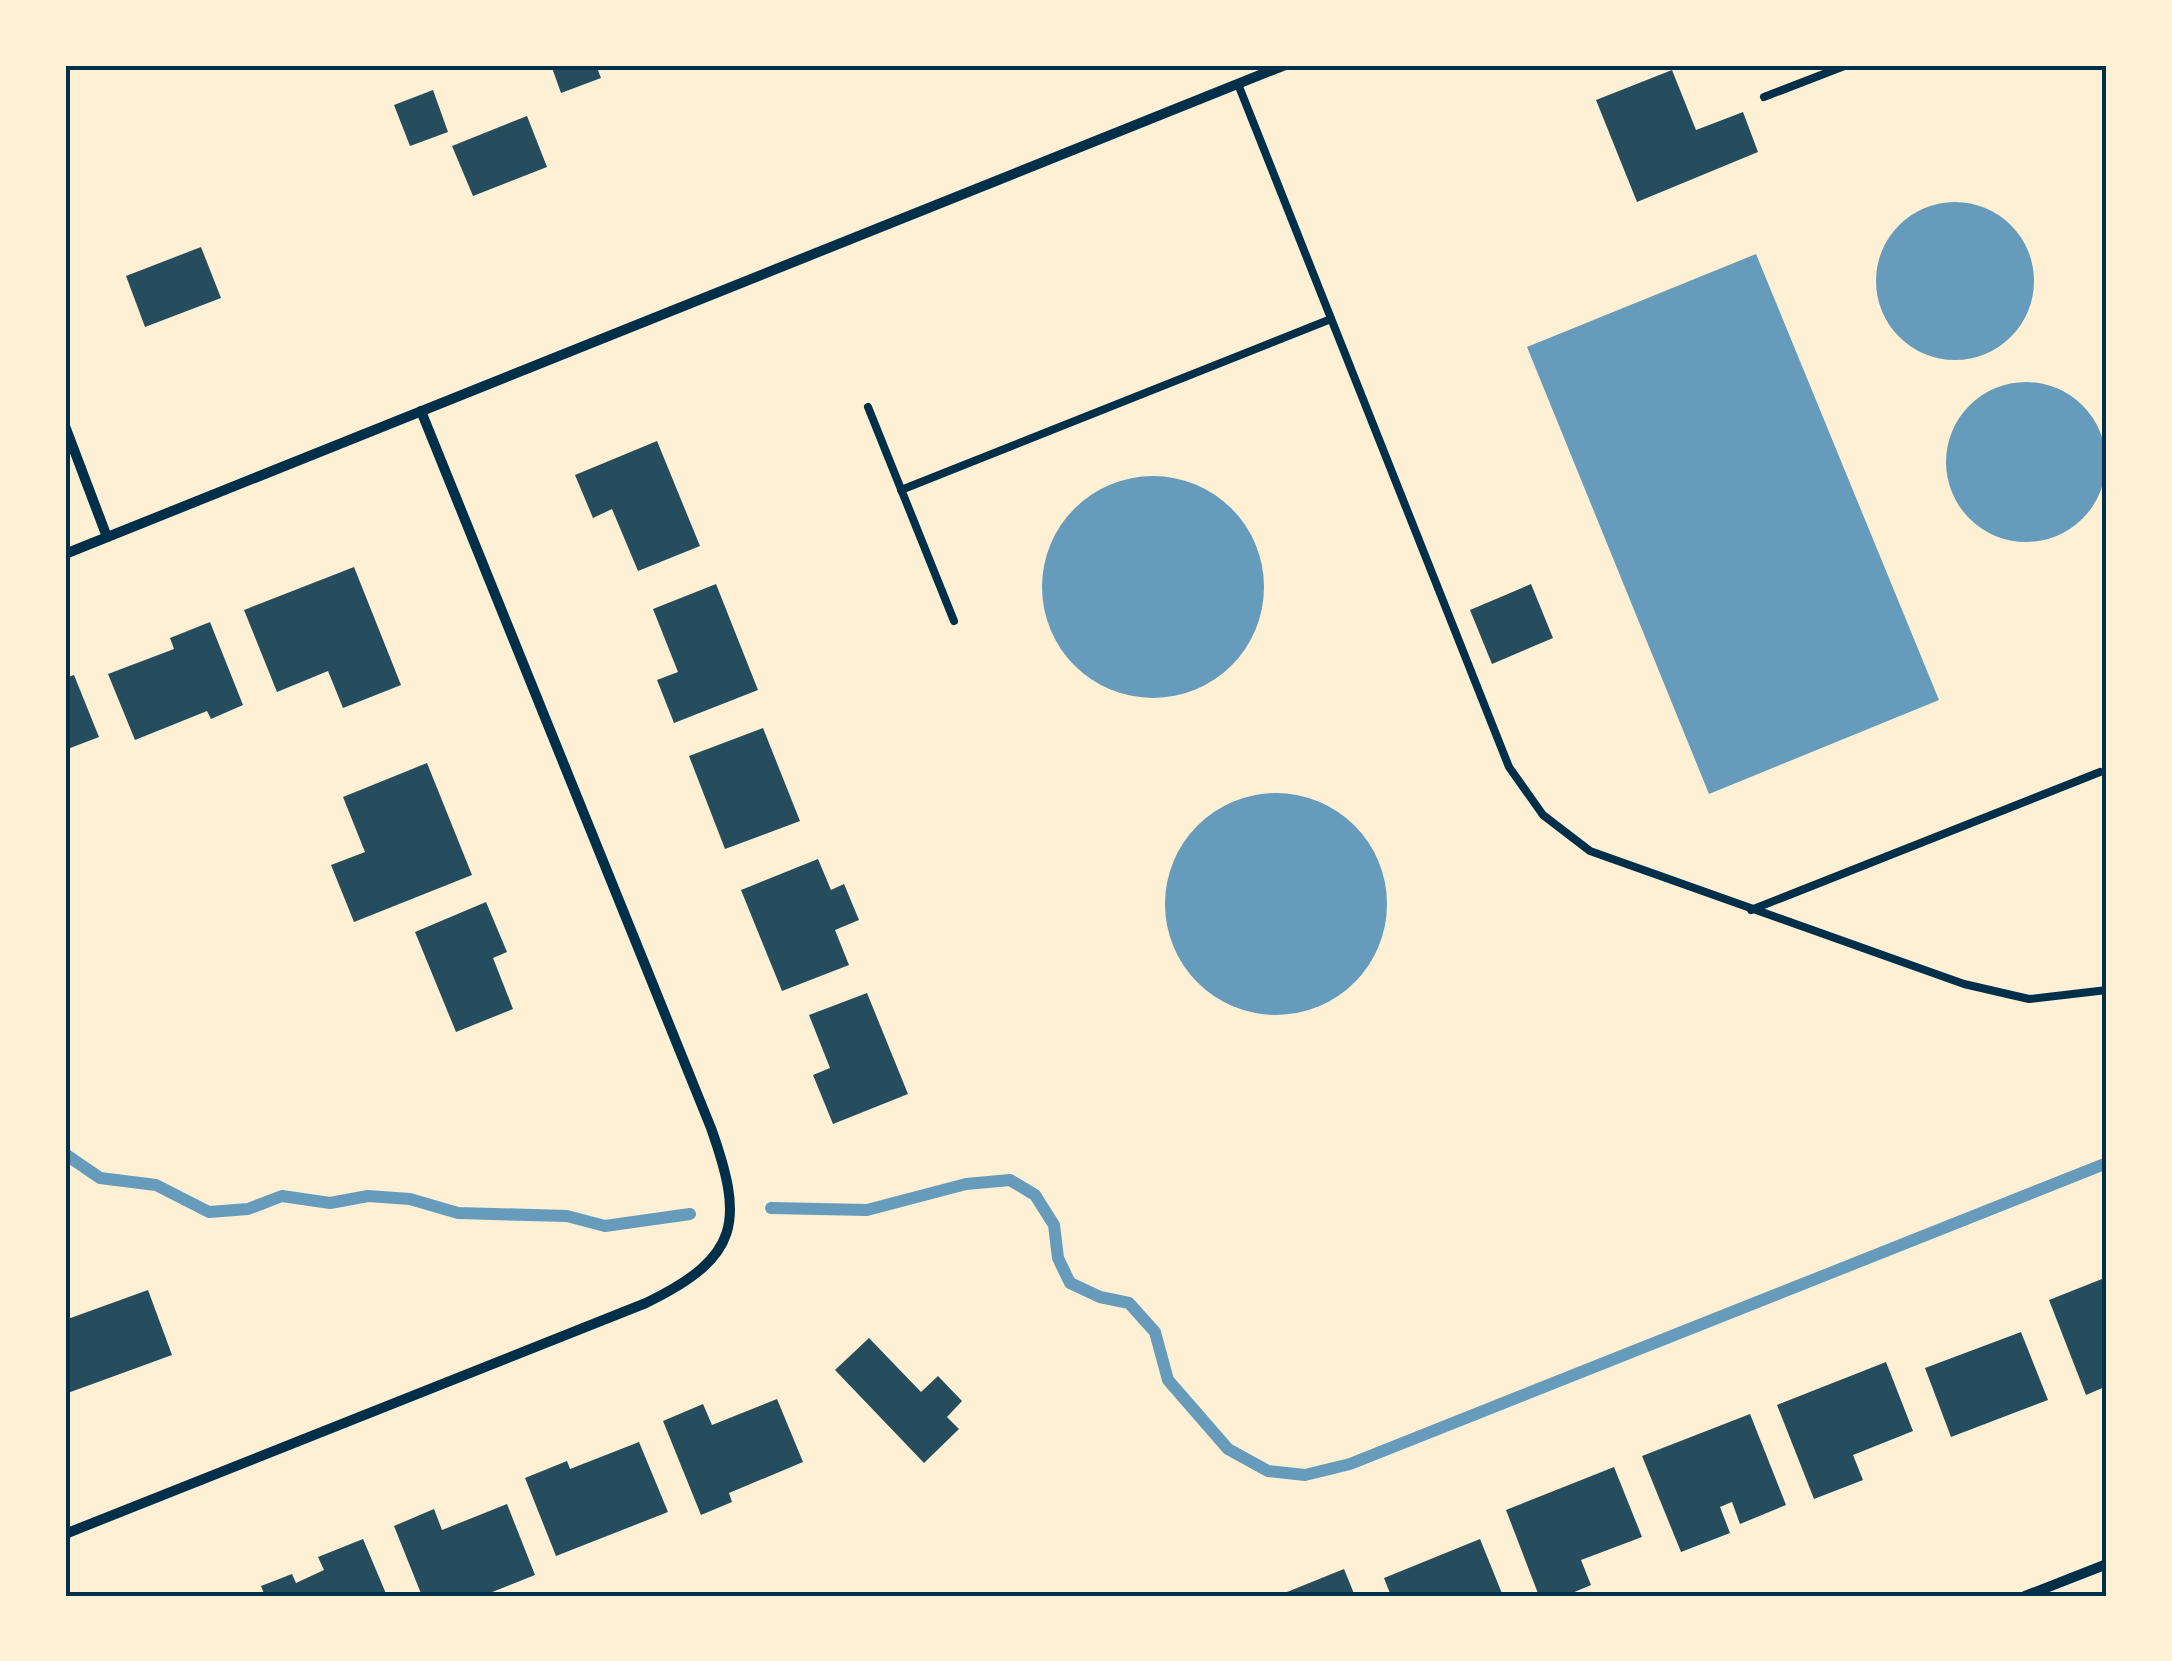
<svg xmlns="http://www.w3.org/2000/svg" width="2172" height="1661" viewBox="0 0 2172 1661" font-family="'IBM Plex Sans',sans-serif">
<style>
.water{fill:#669bbc}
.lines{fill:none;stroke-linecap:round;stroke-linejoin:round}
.stream{stroke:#669bbc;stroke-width:12}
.building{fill:#264d5e}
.service{stroke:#003049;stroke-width:8}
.minor{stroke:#003049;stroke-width:10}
.neatline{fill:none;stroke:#003049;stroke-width:4}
</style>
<rect width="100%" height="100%" fill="#fdf0d5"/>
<g class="water">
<circle cx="1955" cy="281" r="79"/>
<polygon points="1756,254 1939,700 1709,794 1527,347"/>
<circle cx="2026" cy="462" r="80"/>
<circle cx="1153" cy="587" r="111"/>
<circle cx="1276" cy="904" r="111"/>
</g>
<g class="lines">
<g class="stream">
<polyline points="65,1154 100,1178 156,1185 209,1212 248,1209 282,1196 330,1203 368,1196 410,1199 458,1213 567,1216 605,1226 690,1214"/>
<polyline points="771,1208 867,1210 966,1184 1010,1180 1035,1195 1054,1225 1058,1258 1070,1283 1100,1297 1129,1303 1155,1332 1168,1380 1228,1449 1268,1471 1305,1475 1350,1464 2107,1163"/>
</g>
</g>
<g class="building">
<polygon points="551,65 596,65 601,78 561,93"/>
<polygon points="1672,70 1696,130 1743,112 1758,152 1637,202 1596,100"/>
<polygon points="433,90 448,132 410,146 394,105"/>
<polygon points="527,116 547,167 473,196 452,146"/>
<polygon points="201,247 221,298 145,327 126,276"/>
<polygon points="657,441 700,546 638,571 612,509 593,518 575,475"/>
<polygon points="354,567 401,685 343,708 328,671 277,692 244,610"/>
<polygon points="716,584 758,690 674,723 657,680 678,672 653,609"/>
<polygon points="1531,584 1553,638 1492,664 1470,610"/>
<polygon points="210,622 243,705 211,719 207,711 135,740 108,674 174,649 170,638"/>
<polygon points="74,675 99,737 65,750 65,678"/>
<polygon points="763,728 800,821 725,849 689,756"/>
<polygon points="427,763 472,875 354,922 331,865 365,852 343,797"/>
<polygon points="818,859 831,890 844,884 859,920 835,930 849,965 782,991 741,890"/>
<polygon points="486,902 507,952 493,958 513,1009 456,1032 415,932"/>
<polygon points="867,993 908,1094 833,1124 813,1075 830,1068 809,1015"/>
<polygon points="2107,1277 2107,1386 2086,1395 2049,1300"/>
<polygon points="148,1290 172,1355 65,1394 65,1320"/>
<polygon points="2021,1332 2048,1400 1951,1437 1925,1368"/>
<polygon points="869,1338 921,1392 938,1376 962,1401 947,1417 959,1429 924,1463 835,1370"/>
<polygon points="1886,1362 1913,1431 1853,1455 1863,1480 1814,1499 1777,1405"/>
<polygon points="777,1399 803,1462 729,1493 732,1502 701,1515 663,1421 703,1404 712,1425"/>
<polygon points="1750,1414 1786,1505 1740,1524 1732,1502 1720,1507 1730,1533 1681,1552 1642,1456"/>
<polygon points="639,1442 668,1512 556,1556 525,1478 567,1461 570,1469"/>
<polygon points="1614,1467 1642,1537 1581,1560 1591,1585 1565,1596 1539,1596 1506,1510"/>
<polygon points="507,1504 535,1575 482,1596 422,1596 394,1526 434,1509 442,1530"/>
<polygon points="363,1539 387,1596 265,1596 261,1586 292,1574 296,1583 324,1570 318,1557"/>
<polygon points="1480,1539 1503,1596 1391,1596 1384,1578"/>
<polygon points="1344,1569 1355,1596 1277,1596"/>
</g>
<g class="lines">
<g class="service">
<polyline points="1238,84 1509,767 1543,815 1590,851 1964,984 2029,999 2107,990"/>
<polyline points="1764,97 1847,65"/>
<polyline points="868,407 954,621"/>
<polyline points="901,490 1331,319"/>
<polyline points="1751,910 2100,772"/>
</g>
<g class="minor">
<polyline points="65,426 107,537"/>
<polyline points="65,554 1285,65"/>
<path d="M65 1534 646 1303C741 1257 744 1221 711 1128L421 411"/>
<polyline points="2025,1596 2107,1564"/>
</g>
</g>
<rect width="2172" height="1661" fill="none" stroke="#fdf0d5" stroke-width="135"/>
<rect x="68" y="68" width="2036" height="1526" class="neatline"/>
</svg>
